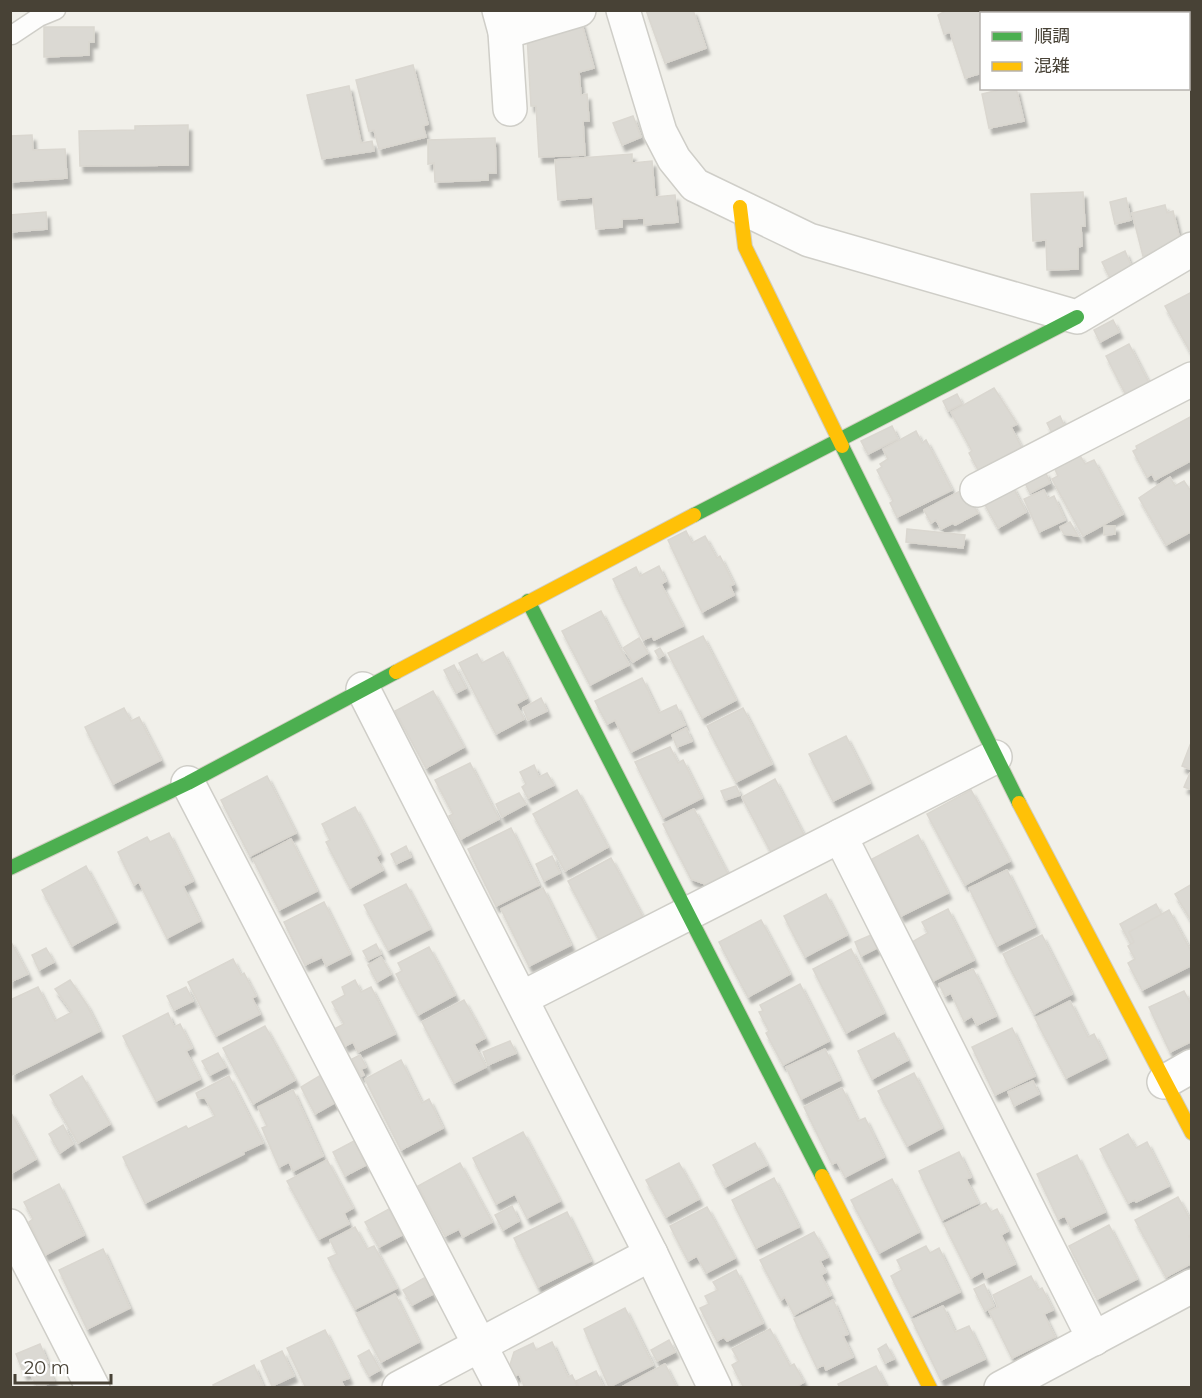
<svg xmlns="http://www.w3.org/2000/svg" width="1202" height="1398" viewBox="0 0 1202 1398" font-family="Montserrat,'Noto Sans JP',sans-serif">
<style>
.building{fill:#dbd9d3;stroke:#dad7d0;stroke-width:1.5;filter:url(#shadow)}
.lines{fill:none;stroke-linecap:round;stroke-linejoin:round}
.lane-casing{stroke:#cfcec8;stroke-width:21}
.street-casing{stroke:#cfcec8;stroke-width:36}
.fast-casing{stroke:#d1cec1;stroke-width:16}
.slow-casing{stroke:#d1cec1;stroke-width:16}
.lane{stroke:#fdfdfc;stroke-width:18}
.street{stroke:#fdfdfc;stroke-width:33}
.fast{stroke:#4caf50;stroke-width:14}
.slow{stroke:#ffc107;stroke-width:14}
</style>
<defs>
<filter id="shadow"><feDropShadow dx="3.5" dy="6" stdDeviation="1.5" flood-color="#0004"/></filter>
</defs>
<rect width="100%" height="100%" fill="#f1f0ea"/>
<g class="building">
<polygon points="646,10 693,10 706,48 665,63"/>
<polygon points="947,10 983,10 982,73 965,78 950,32 944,34 938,15"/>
<polygon points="581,21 594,68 579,72 581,95 587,94 589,121 583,121 585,155 539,157 536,106 531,106 527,35"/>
<polygon points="44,27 94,27 94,42 89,42 89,55 44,57"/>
<polygon points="413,65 428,124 423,126 426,137 379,149 374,130 369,131 356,80"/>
<polygon points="349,86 361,143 372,141 374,151 322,159 307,95"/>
<polygon points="1006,88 1016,88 1024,121 989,128 982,94"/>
<polygon points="633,116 641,137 622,145 613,123"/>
<polygon points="188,125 188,165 80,166 79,131 135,130 135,126"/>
<polygon points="32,135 33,150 65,149 67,178 10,182 10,136"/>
<polygon points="495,138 496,173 488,173 488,180 435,182 434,163 428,164 428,140"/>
<polygon points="632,154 632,163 652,161 655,197 675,195 678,222 644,225 644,218 622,219 622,227 596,229 593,197 558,200 555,160"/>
<polygon points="1083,192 1085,226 1081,226 1082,246 1078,247 1078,269 1047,270 1046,240 1033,241 1031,194"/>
<polygon points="1126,198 1131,220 1115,224 1110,202"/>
<polygon points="1165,205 1167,213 1173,211 1180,240 1175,249 1143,256 1132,213"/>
<polygon points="46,212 47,229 10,232 10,215"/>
<polygon points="1125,251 1133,270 1111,280 1102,262"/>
<polygon points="1192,292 1192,355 1165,306"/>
<polygon points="1113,320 1119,332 1100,342 1094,330"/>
<polygon points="1129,344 1150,385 1127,397 1106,356"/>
<polygon points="994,388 1017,424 1011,427 1024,452 981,475 969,453 972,451 951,412"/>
<polygon points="957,394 962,404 948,411 943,401"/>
<polygon points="1060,416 1066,430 1054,437 1047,423"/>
<polygon points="1192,416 1192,460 1155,480 1152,474 1147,477 1133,451 1137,449 1136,446"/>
<polygon points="892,426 898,439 868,454 861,441"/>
<polygon points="916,431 922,443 926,440 952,490 897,517 890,503 893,501 877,470 882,467 880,464 888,459 883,449"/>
<polygon points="1079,454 1085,464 1094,460 1123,514 1083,536 1052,479 1058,476 1054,467"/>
<polygon points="1045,471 1050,483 1030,493 1024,481"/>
<polygon points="1170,477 1175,486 1184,481 1192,493 1192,531 1166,545 1139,498"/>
<polygon points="1012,485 1026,512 998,528 983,501"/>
<polygon points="964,489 978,513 955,525 953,523 941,529 936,520 931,523 924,510"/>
<polygon points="1044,490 1048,499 1054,496 1065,520 1039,532 1024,499"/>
<polygon points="1070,522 1078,536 1064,534 1060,527"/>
<polygon points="1104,526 1115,526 1115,534 1104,535"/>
<polygon points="907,529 965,535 963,548 906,542"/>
<polygon points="686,531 692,543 705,536 717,558 720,556 734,584 730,586 734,595 702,612 668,540"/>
<polygon points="659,566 666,581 661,584 683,626 654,640 652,636 643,640 613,579 636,567 640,576"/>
<polygon points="601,611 629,665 590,685 562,631"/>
<polygon points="703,636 736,700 702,718 668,653"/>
<polygon points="639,638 648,653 633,662 623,648"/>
<polygon points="660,648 664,655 659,658 655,651"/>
<polygon points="503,652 527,698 516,704 524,719 496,734 459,663 477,654 482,663"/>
<polygon points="454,665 466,688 456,693 444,670"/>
<polygon points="642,678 659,713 676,705 685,725 631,752 615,720 607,724 595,701"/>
<polygon points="433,691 464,747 426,768 395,711"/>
<polygon points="541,698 547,711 528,720 523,708"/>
<polygon points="124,708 131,721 139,717 161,760 113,784 85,727"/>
<polygon points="743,708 772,764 736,782 707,726"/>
<polygon points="686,728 692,741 677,747 672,735"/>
<polygon points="846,736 870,783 833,801 809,754"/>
<polygon points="1192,740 1192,770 1182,766"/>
<polygon points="670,747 678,763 683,760 702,798 663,818 635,762"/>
<polygon points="470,763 499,819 461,839 449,816 453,814 435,780"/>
<polygon points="534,765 539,777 547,773 554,785 528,798 522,787 526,784 520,772"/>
<polygon points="1190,773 1192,774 1192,790 1184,787"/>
<polygon points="267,776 296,833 250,856 221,800"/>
<polygon points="775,779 806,839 773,856 742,797"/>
<polygon points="736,786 740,795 725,800 721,791"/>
<polygon points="577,790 608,847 565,871 533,814"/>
<polygon points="971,790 1010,861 965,885 927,814"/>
<polygon points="519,793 526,804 502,817 496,804"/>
<polygon points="355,807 380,854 376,857 383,870 350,888 326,842 330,840 322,824"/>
<polygon points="694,809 729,876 710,886 691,879 663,824"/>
<polygon points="511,828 539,885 496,906 468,849"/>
<polygon points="169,833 193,881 183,886 200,921 167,938 139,882 134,885 118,852 147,837 150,842"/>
<polygon points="918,835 948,893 901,916 872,859"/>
<polygon points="291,839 317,891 279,910 253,859"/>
<polygon points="406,846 411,857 396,864 391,854"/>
<polygon points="552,856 560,873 544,881 536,864"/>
<polygon points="611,858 643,917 600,941 568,881"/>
<polygon points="86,866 116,922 72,946 42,890"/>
<polygon points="1007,870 1035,927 997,946 969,888"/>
<polygon points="406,884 430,929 388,950 364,905"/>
<polygon points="1192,884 1192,922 1175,894"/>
<polygon points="543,888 571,945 529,966 501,909"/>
<polygon points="826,894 847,935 805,957 784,916"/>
<polygon points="324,902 350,954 326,966 322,957 305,965 284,922"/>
<polygon points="1156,904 1176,941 1140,961 1120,924"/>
<polygon points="948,909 974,960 933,981 912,942 928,933 922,922"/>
<polygon points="1169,910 1192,953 1192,965 1142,990 1128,963 1135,959 1128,946 1134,942 1129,932"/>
<polygon points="761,920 790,974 748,997 719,942"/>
<polygon points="871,935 877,948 861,956 855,942"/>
<polygon points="1042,935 1072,994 1034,1014 1003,954"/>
<polygon points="10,940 28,974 10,982"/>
<polygon points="376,944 381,954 368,960 363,951"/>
<polygon points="429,947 455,995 418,1015 396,974 402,971 398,963"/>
<polygon points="46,948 54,962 39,970 32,955"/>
<polygon points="851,949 884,1013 846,1033 813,969"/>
<polygon points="381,957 391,974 377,982 368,965"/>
<polygon points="233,959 241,975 244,973 256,996 252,998 260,1014 216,1036 188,982"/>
<polygon points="973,969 996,1016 977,1025 972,1016 964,1021 951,993 945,996 939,984"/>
<polygon points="70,980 87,1005 100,1031 12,1075 10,1000 38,987 55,1021 72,1012 55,989"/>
<polygon points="355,980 361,992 371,987 395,1034 358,1052 353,1042 345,1046 336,1028 344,1024 332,1002 345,995 342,987"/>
<polygon points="800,984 829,1041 783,1065 766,1033 769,1031 759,1012 763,1011 760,1005"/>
<polygon points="186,987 193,1001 174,1010 167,996"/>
<polygon points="1184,991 1192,1006 1192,1041 1170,1052 1149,1007"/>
<polygon points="464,1000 485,1038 474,1044 486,1067 454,1083 422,1022"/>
<polygon points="1070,1001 1088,1037 1094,1034 1106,1058 1066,1078 1035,1018"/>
<polygon points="168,1013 174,1027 180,1024 192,1048 186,1051 200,1079 156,1101 123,1036"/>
<polygon points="265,1026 295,1080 253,1104 223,1048"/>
<polygon points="1012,1028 1035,1076 995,1095 972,1047"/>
<polygon points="894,1033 908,1060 872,1079 858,1051"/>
<polygon points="510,1041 516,1053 488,1065 483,1052"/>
<polygon points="825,1049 840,1080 801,1099 786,1067"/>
<polygon points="218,1053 226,1067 210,1075 202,1061"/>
<polygon points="360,1055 366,1067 361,1069 364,1075 361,1076 352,1059"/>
<polygon points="401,1060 422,1103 429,1099 443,1128 401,1150 365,1079"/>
<polygon points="914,1073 942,1128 907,1146 878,1091"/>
<polygon points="321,1075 336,1102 315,1114 301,1087"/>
<polygon points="82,1076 110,1124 78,1143 50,1095"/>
<polygon points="229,1076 263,1143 243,1152 244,1154 145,1203 123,1157 186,1126 188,1129 215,1116 205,1098 198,1098 196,1093"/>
<polygon points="1033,1081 1039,1094 1014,1106 1008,1092"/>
<polygon points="842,1088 858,1121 865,1118 884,1157 845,1177 837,1162 832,1164 804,1107"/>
<polygon points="293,1090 323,1156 293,1171 289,1162 279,1167 262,1128 267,1126 258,1107"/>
<polygon points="10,1111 36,1159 10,1174"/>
<polygon points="63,1125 73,1144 60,1153 49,1134"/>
<polygon points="523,1132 560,1201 527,1218 515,1194 496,1204 473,1158"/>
<polygon points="1128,1134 1136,1148 1147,1142 1169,1186 1136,1202 1135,1200 1128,1203 1100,1149"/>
<polygon points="354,1141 366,1165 345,1176 333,1152"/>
<polygon points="755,1143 767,1165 725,1187 713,1165"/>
<polygon points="959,1152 971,1177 966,1179 978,1203 942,1220 919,1171"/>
<polygon points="1077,1155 1105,1212 1071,1228 1065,1216 1058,1219 1037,1174"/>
<polygon points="327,1160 353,1208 344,1213 349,1224 319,1239 287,1181"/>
<polygon points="460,1163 492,1222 463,1237 459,1229 445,1236 418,1186"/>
<polygon points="679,1163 699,1199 666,1217 646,1180"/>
<polygon points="774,1178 799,1227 756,1248 732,1200"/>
<polygon points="892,1179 919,1232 879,1253 851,1200"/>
<polygon points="59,1184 84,1235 45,1255 29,1222 33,1219 24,1202"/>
<polygon points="1178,1197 1192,1223 1192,1235 1189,1236 1192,1241 1192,1263 1166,1277 1135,1220"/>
<polygon points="986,1203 991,1212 997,1209 1008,1231 1001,1235 1015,1264 986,1278 983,1271 971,1278 944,1224"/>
<polygon points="512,1206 519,1221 503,1230 495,1215"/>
<polygon points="707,1207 735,1258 706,1273 697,1256 688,1261 670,1226"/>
<polygon points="389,1209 402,1235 379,1247 365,1222"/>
<polygon points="567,1212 591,1261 538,1287 514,1238"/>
<polygon points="1109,1225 1137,1279 1097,1299 1069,1246"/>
<polygon points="355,1227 367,1249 374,1246 397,1288 355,1309 328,1258 337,1254 330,1240"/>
<polygon points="814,1232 828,1257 820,1261 826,1272 821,1275 831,1295 794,1315 785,1297 781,1300 760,1260"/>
<polygon points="926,1246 930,1253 939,1248 960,1292 911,1316 891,1276 902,1270 897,1260"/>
<polygon points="103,1249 130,1308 87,1329 59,1270"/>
<polygon points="736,1270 763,1323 727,1341 724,1337 717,1341 700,1308 709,1304 705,1296 718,1290 713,1282"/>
<polygon points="1031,1276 1038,1290 1042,1288 1053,1310 1044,1314 1055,1337 1012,1358 989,1311 998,1307 993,1295"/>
<polygon points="424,1278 433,1294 412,1305 403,1290"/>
<polygon points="984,1284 994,1306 985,1311 974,1289"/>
<polygon points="395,1294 419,1342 381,1362 356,1314"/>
<polygon points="833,1300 848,1334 843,1336 853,1357 826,1370 824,1365 817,1368 794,1319"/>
<polygon points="943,1306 955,1332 969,1326 985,1359 941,1380 912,1320"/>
<polygon points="625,1308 653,1365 609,1387 584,1329"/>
<polygon points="770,1329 790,1366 794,1364 804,1382 794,1388 744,1388 732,1365 739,1361 732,1349"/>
<polygon points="325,1330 349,1378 341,1381 345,1388 306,1388 287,1348"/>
<polygon points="669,1340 675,1352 657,1361 651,1350"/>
<polygon points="552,1342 568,1377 572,1375 578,1388 525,1388 519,1374 513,1377 509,1368 514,1352 533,1343 536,1350"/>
<polygon points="40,1344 48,1363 24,1374 16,1354"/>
<polygon points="886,1344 894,1359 885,1363 878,1349"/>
<polygon points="369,1350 380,1370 369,1376 358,1356"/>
<polygon points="282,1351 294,1376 272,1386 261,1361"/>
<polygon points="665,1364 677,1388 620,1388"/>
<polygon points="47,1365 54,1381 38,1388 30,1373"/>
<polygon points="254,1365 264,1388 214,1388 213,1385"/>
<polygon points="876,1366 887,1388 840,1388 838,1384"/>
<polygon points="596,1371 604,1388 580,1388 576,1381"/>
</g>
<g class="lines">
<g class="lane-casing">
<g id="lane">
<polyline points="1004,14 1013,10"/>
<polyline points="12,35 39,17 56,10"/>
</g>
</g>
<g class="street-casing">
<g id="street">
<polyline points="499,10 505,32 510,109"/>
<polyline points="623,10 660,132 674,159 695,185 809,240 1077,317 1192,249"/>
<polyline points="505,32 579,10"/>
<polyline points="977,490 1192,379"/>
<polyline points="363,689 651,1254 715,1388"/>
<polyline points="188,783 502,1388"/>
<polyline points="840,836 1094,1339"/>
<polyline points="522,998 995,757"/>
<polyline points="1164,1082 1192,1066"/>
<polyline points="10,1226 93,1388"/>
<polyline points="399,1388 651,1254"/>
<polyline points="1001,1388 1192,1286"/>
</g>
</g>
<g class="fast-casing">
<g id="fast">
<polyline points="842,446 1019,803"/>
<polyline points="694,515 1077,317"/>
<polyline points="528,601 822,1176"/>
<polyline points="10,868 188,783 396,672"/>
</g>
</g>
<g class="slow-casing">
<g id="slow">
<polyline points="740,207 745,247 842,446"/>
<polyline points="396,672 694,515"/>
<polyline points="1019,803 1192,1133"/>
<polyline points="822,1176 930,1388"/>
</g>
</g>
<use href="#lane" class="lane"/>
<use href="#street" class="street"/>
<use href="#fast" class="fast"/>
<use href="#slow" class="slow"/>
</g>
<rect width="1202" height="1398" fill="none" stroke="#484236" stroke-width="24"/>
<rect x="980" y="12" width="210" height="78" fill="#ffffff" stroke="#b6b3af" stroke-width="1.5"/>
<rect x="992" y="32" width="30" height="9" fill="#4caf50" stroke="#b6b3af" stroke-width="1.5"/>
<text x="1034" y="42" font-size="18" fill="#484236">順調</text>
<rect x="992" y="62" width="30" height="9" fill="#ffc107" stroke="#b6b3af" stroke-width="1.5"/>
<text x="1034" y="72" font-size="18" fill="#484236">混雑</text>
<path d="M15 1374v9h96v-9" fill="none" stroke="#484236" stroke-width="3"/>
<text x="24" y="1374" font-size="18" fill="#484236" stroke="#ffffff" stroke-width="4.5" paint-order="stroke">20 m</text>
</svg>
